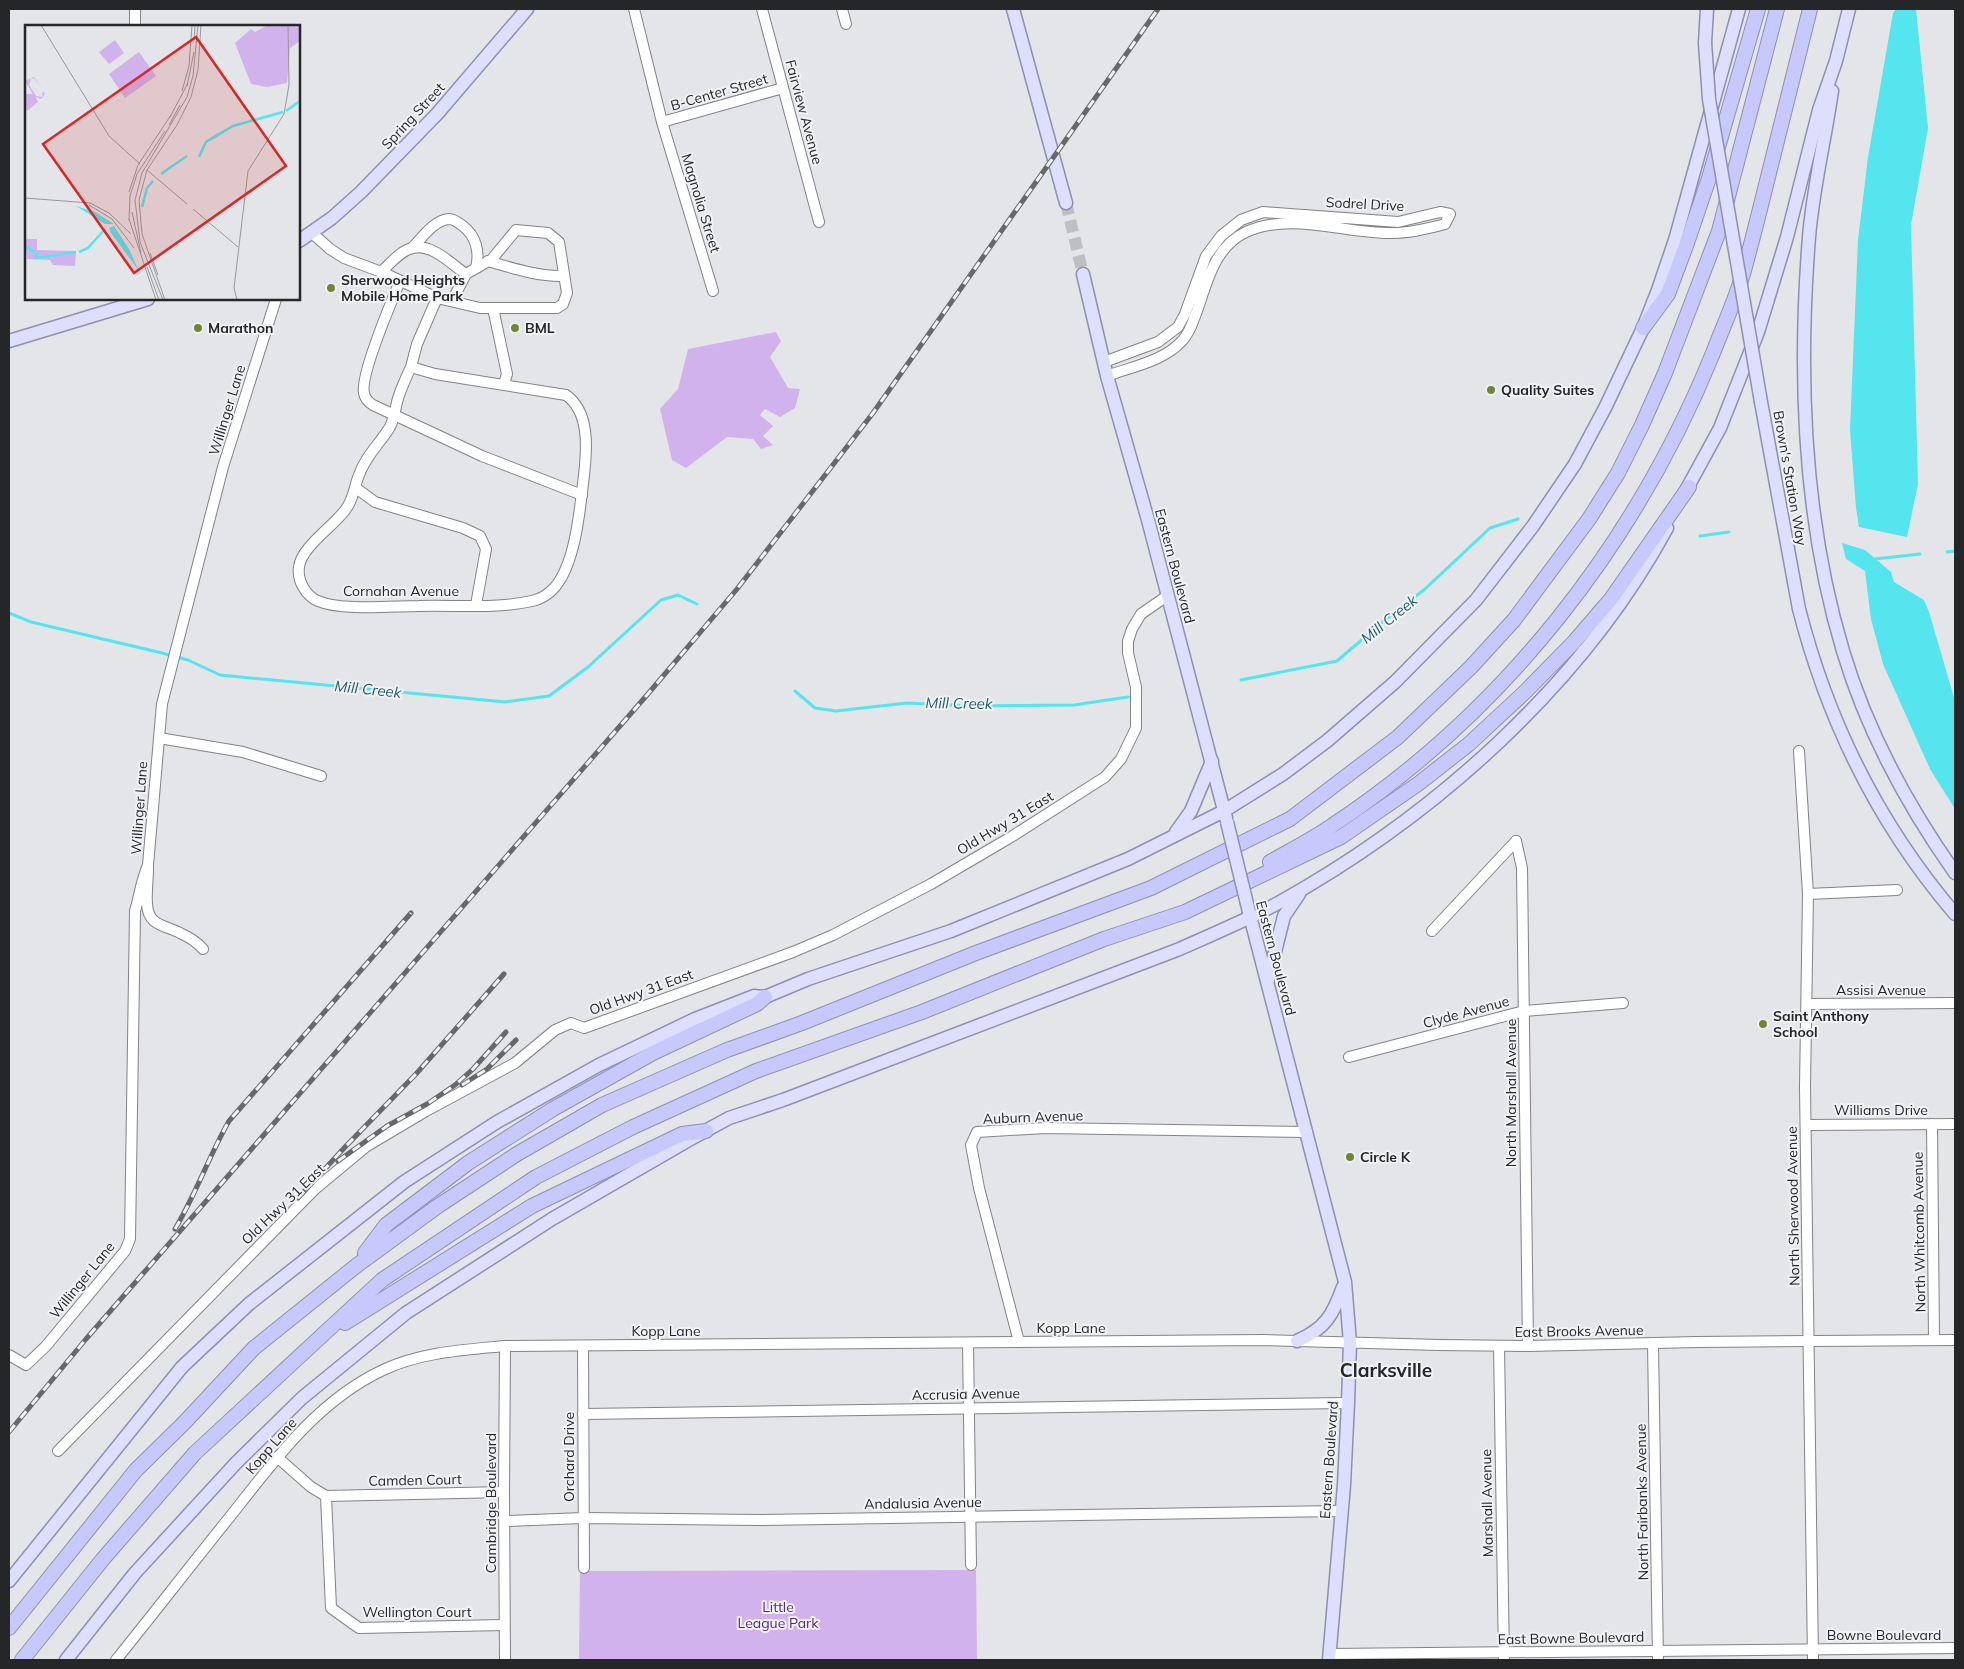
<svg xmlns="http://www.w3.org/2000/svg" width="1964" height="1669" viewBox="0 0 1964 1669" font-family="Mulish,sans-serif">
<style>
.green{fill:#d2b2ed}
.water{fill:#54e5ef}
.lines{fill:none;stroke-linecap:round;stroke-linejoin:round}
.stream{stroke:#54e5ef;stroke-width:3}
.major-tunnel{stroke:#bdbfc1;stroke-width:12;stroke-dasharray:12 6;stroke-linecap:butt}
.minor-casing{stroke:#818385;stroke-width:12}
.major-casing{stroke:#8e90b1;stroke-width:15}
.highway-casing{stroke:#8e90b1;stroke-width:16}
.minor{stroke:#fff;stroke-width:10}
.major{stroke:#dddffd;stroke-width:12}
.highway{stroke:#c7c9fc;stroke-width:14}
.rail-casing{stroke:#666869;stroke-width:5}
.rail{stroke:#f0f2f5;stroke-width:3;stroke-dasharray:9;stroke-linecap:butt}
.major-bridge-casing{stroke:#8e90b1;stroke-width:15;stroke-linecap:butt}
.major-bridge{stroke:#dddffd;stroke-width:12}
.poi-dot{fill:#728535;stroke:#f0f2f5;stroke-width:2}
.labels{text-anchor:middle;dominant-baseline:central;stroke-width:4;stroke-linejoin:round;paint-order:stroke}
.street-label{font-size:14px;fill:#252627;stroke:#f0f2f5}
.poi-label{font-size:14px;font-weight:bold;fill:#252627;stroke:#f0f2f5;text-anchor:start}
.park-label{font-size:14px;fill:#5e2481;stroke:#f0f2f5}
.water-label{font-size:15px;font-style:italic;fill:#245f64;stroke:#f0f2f5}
.district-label{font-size:19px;font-weight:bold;fill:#252627;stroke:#f0f2f5}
.inset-river{fill:none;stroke:#54e5ef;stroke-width:2.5}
.inset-road{fill:none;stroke:#97999b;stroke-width:1}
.view{fill:#d62828;fill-opacity:0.15;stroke:#d62828;stroke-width:2.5}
.inset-edge{fill:none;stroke:#252627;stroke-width:2.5}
</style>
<rect width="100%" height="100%" fill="#e3e5e8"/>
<g class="green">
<polygon points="776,332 781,341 770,357 788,388 800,389 795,408 780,417 765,409 760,415 773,426 763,436 773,445 761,449 753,439 727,437 686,468 672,460 660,409 678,389 688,349"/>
<polygon points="976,1570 977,1660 579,1660 580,1571"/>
</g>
<g class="water">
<polygon points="1896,9 1916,9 1928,128 1911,225 1918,484 1907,537 1859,527 1856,508 1850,430 1858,240 1868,157 1893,13"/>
<polygon points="1842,543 1865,550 1891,572 1894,582 1924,600 1929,612 1955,701 1955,809 1930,769 1883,664 1871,619 1865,571 1846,559"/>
</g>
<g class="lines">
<g class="stream">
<polyline points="1700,536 1729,532"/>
<polyline points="1947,552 1955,551"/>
<polyline points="1875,559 1920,554"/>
<polyline points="9,613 31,622 162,653 188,660 220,675 505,702 549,696 588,667 661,600 678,595 697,604"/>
<polyline points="1241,680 1337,661 1386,619 1425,589 1490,528 1518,519"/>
<polyline points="795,691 815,708 836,711 907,703 973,706 1074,705 1128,697"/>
</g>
<polyline class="major-tunnel" points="1066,203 1083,274"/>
<g class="minor-casing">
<g id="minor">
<polyline points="135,9 135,26"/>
<polyline points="634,9 662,122 713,291"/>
<polyline points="762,9 819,222"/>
<polyline points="842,9 846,24"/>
<polyline points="662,122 783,88"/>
<polyline points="312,233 330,249 344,258 384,273 437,298 480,308 557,308 563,304 567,293 559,242 548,233 516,230 492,259 466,274 452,301"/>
<path d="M412 248C422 238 434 220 449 219 454 219 459 223 463 226 476 236 480 252 476 268"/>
<path d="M488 261C512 268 539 277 564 276"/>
<path d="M381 272C390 264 401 250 413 248 432 243 452 265 466 274"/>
<path d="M400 281C392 300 360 376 364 393 365 399 368 402 373 405L482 456 582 495"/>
<polyline points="493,308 507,374 504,384"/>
<path d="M1104 362 1158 342 1178 327 1185 314 1206 256 1221 236 1241 220 1263 212 1398 222 1440 212 1450 214 1445 224C1427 229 1411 233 1393 233 1344 234 1293 211 1246 232 1215 246 1207 282 1197 311 1193 321 1190 333 1182 341 1164 361 1131 367 1107 376"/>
<path d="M411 367C406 378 400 390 397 402 395 411 394 419 390 427 380 443 365 457 359 475 354 487 354 498 346 509 334 526 301 547 299 567 297 581 306 596 318 601 341 611 393 606 419 606 456 605 496 609 532 601 541 599 549 594 555 587 576 562 580 508 584 475 587 449 590 412 566 395L435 374 411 367 417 344 437 298"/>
<polyline points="356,488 375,502 463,528 480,536 486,549 476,605"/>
<polyline points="159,738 243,752 321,776"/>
<polyline points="1799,751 1808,894 1805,1087 1813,1660"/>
<polyline points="1516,841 1522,868 1528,1346"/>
<path d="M148 868C148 879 146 895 147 904 148 926 165 925 180 933 189 937 197 942 203 949"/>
<polyline points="1808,894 1897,890"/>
<polyline points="1432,931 1516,841"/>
<polyline points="1807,1004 1955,1003"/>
<polyline points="1349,1057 1524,1011 1623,1003"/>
<polyline points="1932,1124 1934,1340"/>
<polyline points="1806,1125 1955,1124"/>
<polyline points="1019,1342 979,1188 971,1145 977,1132 1045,1128 1307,1132"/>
<polyline points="968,1343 971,1565"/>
<polyline points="1653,1344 1658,1660"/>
<polyline points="505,1346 504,1492 505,1660"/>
<polyline points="583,1346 584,1568"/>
<polyline points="1499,1346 1504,1660"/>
<path d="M9 1355 26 1365 46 1346 125 1251 130 1239 135 911C140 894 141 881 148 865L162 704 223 467 276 299"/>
<polyline points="583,1414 1348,1403"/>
<polyline points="58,1451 314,1190 367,1146 426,1111 515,1063 555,1030 571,1023 584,1028 793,952 833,935 931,884 1011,837 1105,777 1121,759 1136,728 1136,687 1128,653 1128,641 1132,629 1141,614 1167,596"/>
<polyline points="277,1457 311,1487 326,1496 331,1608 359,1628 504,1625"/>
<polyline points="326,1496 504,1492"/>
<polyline points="505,1521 583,1518 758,1520 1342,1511"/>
<polyline points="1330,1654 1955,1648"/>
<path d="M116 1660C154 1613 191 1565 229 1518 274 1461 317 1401 383 1370 421 1352 464 1350 505 1346L1264 1340 1439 1345 1528 1346 1697 1342 1955 1340"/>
</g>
</g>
<g class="major-casing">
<g id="major">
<polyline points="1013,9 1066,203"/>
<polyline points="1705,43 1707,9"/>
<path d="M1832 91C1825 140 1813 188 1809 237 1798 375 1803 518 1843 651 1867 731 1907 805 1955 873"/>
<polyline points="299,241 332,218 361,192 437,114 527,9"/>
<polyline points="1083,274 1107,376 1148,520 1226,818"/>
<polyline points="9,341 148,299"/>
<path d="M1761 402 1799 609C1828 722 1879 825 1955 914"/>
<polyline points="1684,494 1720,428 1758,332 1787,237 1819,110 1836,61 1849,9"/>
<polyline points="1176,832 1191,811 1212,761"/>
<polyline points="1249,912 1345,1282 1350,1343 1348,1403 1344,1485 1329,1660"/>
<polyline points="1268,980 1284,916 1299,894"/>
<path d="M1297 1341C1325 1329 1333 1315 1343 1287"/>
<polyline points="9,1581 182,1367 249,1304 404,1182 497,1122 599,1065 695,1019 754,996 765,997 808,979 951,931 1128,859 1224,811 1283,774 1327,741 1395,682 1476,600 1533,526 1575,464 1605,408 1643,328 1658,290 1675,240 1739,9"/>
<path d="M66 1660 135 1573 236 1463 302 1398 406 1313 552 1219 687 1141 729 1118 783 1100 1177 950C1211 935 1247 920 1280 902 1434 816 1582 685 1667 528"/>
</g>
</g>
<g class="highway-casing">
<g id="highway">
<polyline points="1643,328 1668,294 1687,243 1709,178 1758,9"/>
<path d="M1270 862C1291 850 1313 839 1333 825 1505 711 1636 543 1713 353 1723 327 1735 301 1743 274 1752 242 1760 209 1768 177 1782 121 1796 65 1810 9"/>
<polyline points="365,1253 386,1225 468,1163 553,1109 653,1053 757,1004 765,997"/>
<polyline points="345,1323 532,1206 682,1134 706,1131"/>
<polyline points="9,1628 136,1470 184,1423 254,1348 356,1266 438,1206 517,1154 602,1105 727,1050 802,1023 976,953 1151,888 1290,819 1398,737 1471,667 1514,620 1589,519 1618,473 1642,425 1665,373 1719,231 1777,9"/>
<polyline points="22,1660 103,1559 195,1453 382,1280 536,1177 633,1127 756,1071 922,1012 1104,939 1185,912 1341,837 1418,784 1469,744 1526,691 1574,642 1611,599 1689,487"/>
</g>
</g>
<use href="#minor" class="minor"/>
<use href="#major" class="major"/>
<use href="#highway" class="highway"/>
<g class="rail-casing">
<g id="rail">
<polyline points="462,1085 487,1069 516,1040"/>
<polyline points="338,1161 387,1126 427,1104 455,1085 473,1069 506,1032"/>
<polyline points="298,1198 346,1146 416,1074 504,974"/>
<path d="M175 1229C196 1194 209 1156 229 1121L411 913"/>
<polyline points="9,1432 86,1339 647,695 737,589 873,413 1158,9"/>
</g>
</g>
<use href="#rail" class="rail"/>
<g class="major-bridge-casing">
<g id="major-bridge">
<polyline points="1705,43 1709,99 1761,402"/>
<polyline points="1227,822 1249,912"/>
</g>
</g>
<use href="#major-bridge" class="major-bridge"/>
</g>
<g class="poi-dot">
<circle cx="331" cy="288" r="5"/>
<circle cx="198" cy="328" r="5"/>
<circle cx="515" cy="328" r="5"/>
<circle cx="1491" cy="390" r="5"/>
<circle cx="1763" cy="1024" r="5"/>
<circle cx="1350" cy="1157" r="5"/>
</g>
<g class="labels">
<g class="street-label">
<text transform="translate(719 92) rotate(-16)">B-Center Street</text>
<text transform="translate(804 112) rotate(75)">Fairview Avenue</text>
<text transform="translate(413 116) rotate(-47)">Spring Street</text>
<text transform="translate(701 203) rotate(73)">Magnolia Street</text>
<text transform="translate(1365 204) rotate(3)">Sodrel Drive</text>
<text transform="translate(227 410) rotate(-73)">Willinger Lane</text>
<text transform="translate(1790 478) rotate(80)">Brown's Station Way</text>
<text transform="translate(1175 566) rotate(75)">Eastern Boulevard</text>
<text x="401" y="591">Cornahan Avenue</text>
<text transform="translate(139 808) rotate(-86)">Willinger Lane</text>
<text transform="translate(1005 823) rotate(-31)">Old Hwy 31 East</text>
<text transform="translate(1276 958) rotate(75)">Eastern Boulevard</text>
<text x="1881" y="990">Assisi Avenue</text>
<text transform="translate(641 992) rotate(-20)">Old Hwy 31 East</text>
<text transform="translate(1466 1012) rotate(-15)">Clyde Avenue</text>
<text transform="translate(1511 1093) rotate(-90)">North Marshall Avenue</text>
<text x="1881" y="1110">Williams Drive</text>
<text transform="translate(1033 1117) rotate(-2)">Auburn Avenue</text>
<text transform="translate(283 1204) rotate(-44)">Old Hwy 31 East</text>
<text transform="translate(1793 1206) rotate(-91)">North Sherwood Avenue</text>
<text transform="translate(1919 1232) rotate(-91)">North Whitcomb Avenue</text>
<text transform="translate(82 1280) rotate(-51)">Willinger Lane</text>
<text x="1071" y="1328">Kopp Lane</text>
<text x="666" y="1331">Kopp Lane</text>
<text transform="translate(1579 1331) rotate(-1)">East Brooks Avenue</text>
<text transform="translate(966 1394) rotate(-1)">Accrusia Avenue</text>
<text transform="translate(271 1446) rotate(-49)">Kopp Lane</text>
<text transform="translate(569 1457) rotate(-90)">Orchard Drive</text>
<text transform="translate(1329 1460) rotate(-86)">Eastern Boulevard</text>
<text transform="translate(415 1480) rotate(-1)">Camden Court</text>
<text transform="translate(1642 1502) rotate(-91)">North Fairbanks Avenue</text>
<text transform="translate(491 1503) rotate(-90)">Cambridge Boulevard</text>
<text transform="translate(923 1503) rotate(-1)">Andalusia Avenue</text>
<text transform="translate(1487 1503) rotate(-91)">Marshall Avenue</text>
<text x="417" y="1612">Wellington Court</text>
<text x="1884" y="1635">Bowne Boulevard</text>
<text transform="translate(1571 1638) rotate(-1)">East Bowne Boulevard</text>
</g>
<g class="poi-label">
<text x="341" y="280">Sherwood Heights<tspan x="341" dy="16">Mobile Home Park</tspan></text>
<text x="208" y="328">Marathon</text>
<text x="525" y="328">BML</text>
<text x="1501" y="390">Quality Suites</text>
<text x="1773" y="1016">Saint Anthony<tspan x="1773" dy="16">School</tspan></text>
<text x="1360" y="1157">Circle K</text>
</g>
<g class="park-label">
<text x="778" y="1607">Little<tspan x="778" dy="16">League Park</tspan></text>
</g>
<g class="water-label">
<text transform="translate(1389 619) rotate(-39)">Mill Creek</text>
<text transform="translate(368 689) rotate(6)">Mill Creek</text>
<text transform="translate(959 703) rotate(1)">Mill Creek</text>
</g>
<g class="district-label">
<text x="1386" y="1370">Clarksville</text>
</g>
</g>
<g transform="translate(25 25)">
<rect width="275" height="275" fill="#e3e5e8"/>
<path d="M243 0H275V16L265 23 262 58 242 62 226 59 210 18 226 4 230 7ZM90 15 99 28 84 39 74 27ZM114 27 131 51 100 73 84 49ZM9 52 20 69 16 74 11 72 13 77 2 86 0 69H8L0 56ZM6 53 11 54 18 66 17 72 11 71 4 60ZM0 214H12V225L51 226 50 241 28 240 25 235 2 234Z" fill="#d2b2ed" fill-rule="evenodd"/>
<path d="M51 181 70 187 89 199H80ZM89 201 104 224 114 246 86 208 84 203Z" fill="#54e5ef"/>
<path class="inset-river" d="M261 86 275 76M174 132 181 117 208 101 258 87M136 149 162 131M117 182 122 163 128 156M0 221 12 229 11 233 51 227M54 227 63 223 80 204"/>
<path class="inset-road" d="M16 0 84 111 115 139M169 15 170 0M162 61 169 27M157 66 164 41 167 0M145 92 163 58M144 100 155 80M122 145 162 179M104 167 113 140 146 90M0 173 65 178 84 188 106 209M64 180 87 194 109 223M168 184 213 222M107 187 116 228M104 194 131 275M104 195 105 171 112 149 140 106M125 228 133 250M122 242 134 275M138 275 115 217 110 175 117 148 162 72 168 51 173 0M140 275 117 209 114 175 122 145 152 100 166 72 173 45 176 0M212 275 209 263 223 146 259 89 264 60 263 0"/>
<path class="view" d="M171 12 261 141 109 248 18 119Z"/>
<rect width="275" height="275" class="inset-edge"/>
</g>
<rect width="1964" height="1669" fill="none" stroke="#252627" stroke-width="20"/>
</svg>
